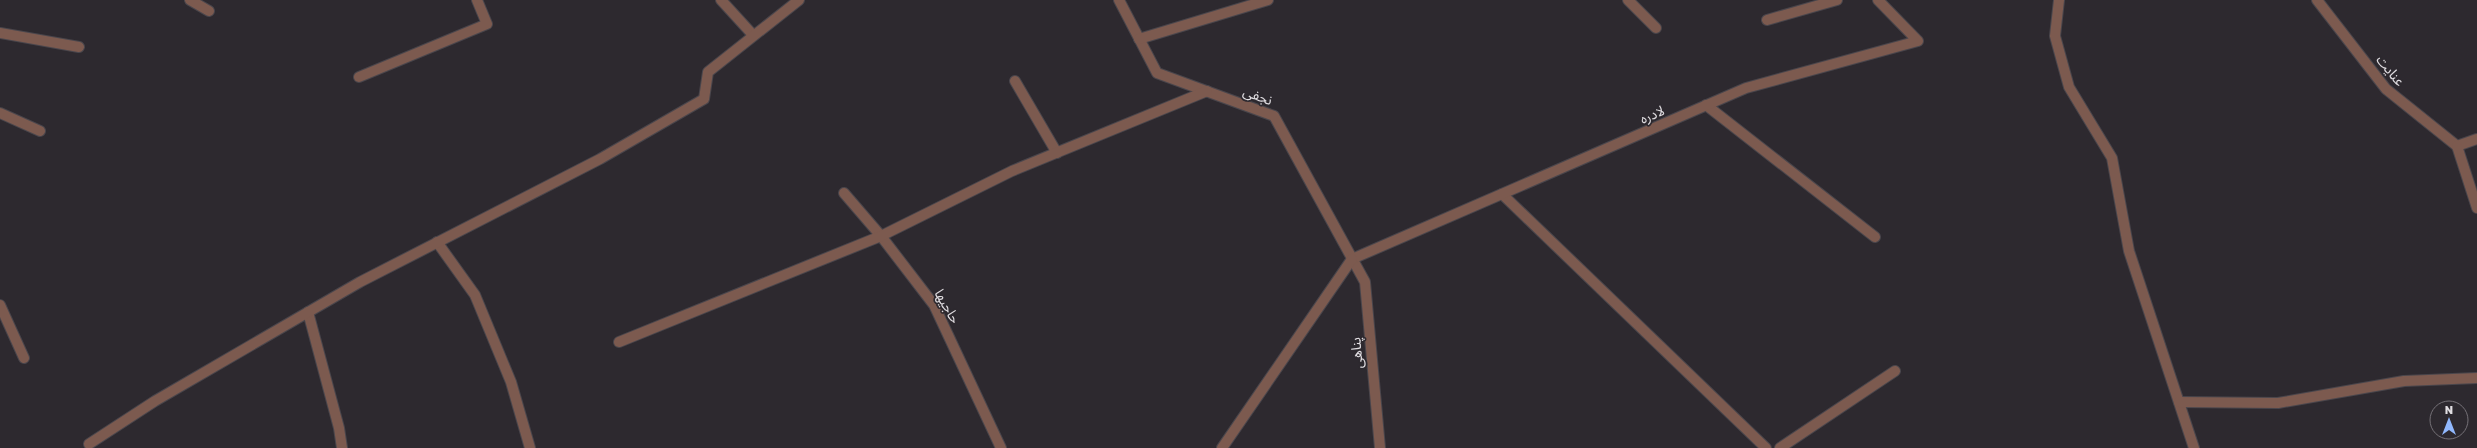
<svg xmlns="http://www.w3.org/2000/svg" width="2477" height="448" viewBox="0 0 2477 448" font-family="'Golos Text','Noto Sans Arabic',sans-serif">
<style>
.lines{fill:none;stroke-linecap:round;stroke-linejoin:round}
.minor-casing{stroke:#4a464c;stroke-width:12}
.minor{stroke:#7c5a4f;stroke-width:10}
.labels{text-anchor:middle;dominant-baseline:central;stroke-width:3.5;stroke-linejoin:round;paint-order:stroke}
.street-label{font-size:14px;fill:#e1dee2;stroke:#2d292f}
</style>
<rect width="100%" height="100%" fill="#2d292f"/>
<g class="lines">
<g class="minor-casing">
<g id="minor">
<polyline points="190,0 209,11"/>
<polyline points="721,0 753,35"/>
<polyline points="1119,0 1157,73 1274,116 1365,282 1380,448"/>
<polyline points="1628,0 1656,28"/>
<polyline points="2059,0 2055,36 2069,87 2112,158 2129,251 2194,448"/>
<polyline points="2317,0 2386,89 2457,146"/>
<polyline points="1767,20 1837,0"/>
<polyline points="0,33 79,47"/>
<polyline points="1139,39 1268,0"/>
<polyline points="359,77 487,24 477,0"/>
<polyline points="1015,81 1057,153"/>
<polyline points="1706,105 1875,237"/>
<polyline points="0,113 40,131"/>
<polyline points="2477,139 2457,146 2477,208"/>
<polyline points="844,193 881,236 934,305 1001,448"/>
<polyline points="1502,194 1766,448"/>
<polyline points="437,242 475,295 511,382 530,448"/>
<polyline points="1352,259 1746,88 1918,41 1878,0"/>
<polyline points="0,305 24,358"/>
<polyline points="308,312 339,428 342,448"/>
<polyline points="619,342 881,236 1012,171 1207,91"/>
<polyline points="2179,402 2278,403 2404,381 2477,378"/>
<polyline points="89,444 155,401 360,282 600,159 704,99 708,72 799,0"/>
<polyline points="1222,448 1352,259"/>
<polyline points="1780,448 1895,371"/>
</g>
</g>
<use href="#minor" class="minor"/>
</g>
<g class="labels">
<g class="street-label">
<text transform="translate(2391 70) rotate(50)">عنایت</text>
<text transform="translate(1258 95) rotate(20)">نجفی</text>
<text transform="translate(1652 114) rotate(-23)">لادره</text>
<text transform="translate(948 306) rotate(60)">حاجیها</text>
<text transform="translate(1356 353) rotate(-95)">پناهی</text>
</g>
</g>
<g transform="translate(2449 420)"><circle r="19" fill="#2d292f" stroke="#757177"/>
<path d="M0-3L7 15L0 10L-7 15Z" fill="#91b8fd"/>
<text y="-6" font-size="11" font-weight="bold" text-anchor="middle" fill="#e1dee2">N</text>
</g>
</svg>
